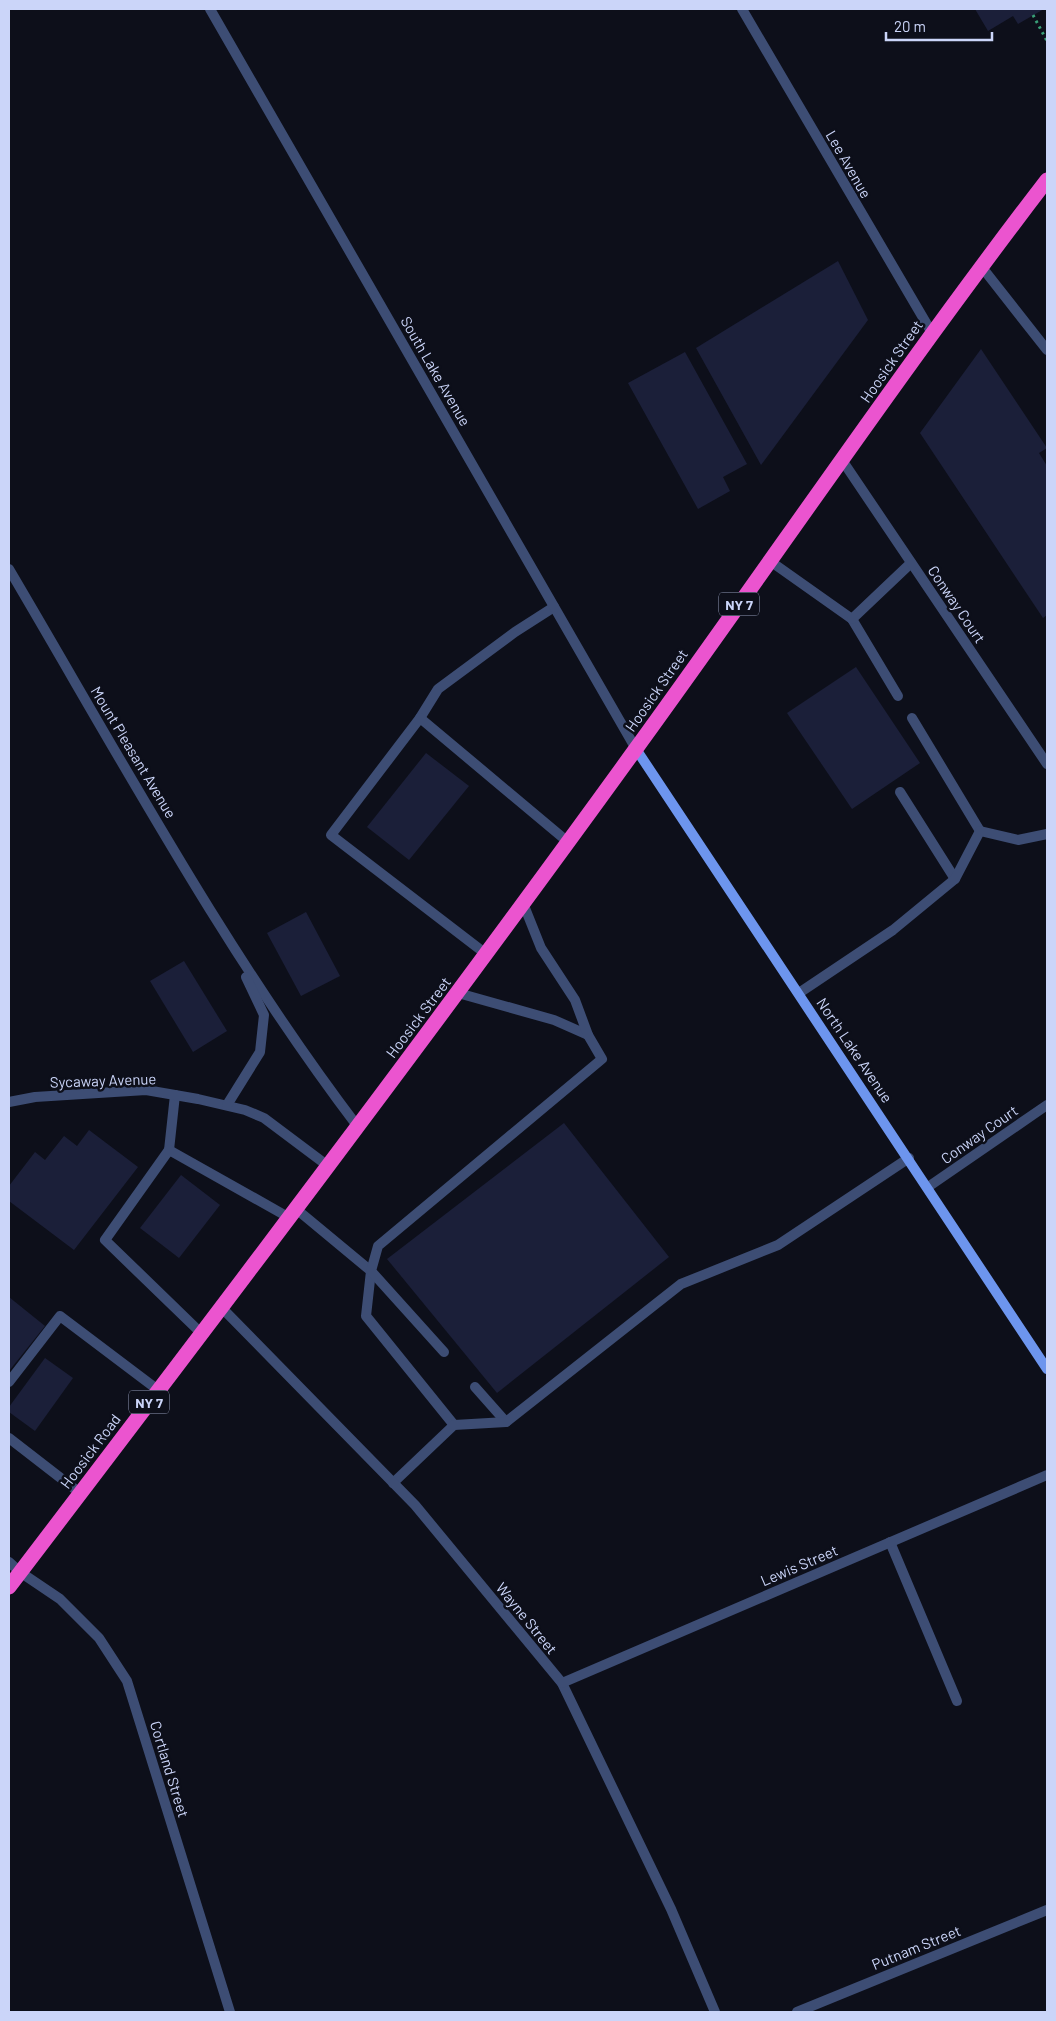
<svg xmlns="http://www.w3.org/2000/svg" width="1056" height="2021" viewBox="0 0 1056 2021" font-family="Barlow,sans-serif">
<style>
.building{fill:#1b1f39}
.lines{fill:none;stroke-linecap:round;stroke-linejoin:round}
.path{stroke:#399f77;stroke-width:3;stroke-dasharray:2.5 4;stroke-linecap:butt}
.lane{stroke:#3d4d74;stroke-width:10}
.street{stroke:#3d4d74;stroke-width:10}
.secondary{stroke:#6d95ee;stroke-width:10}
.highway{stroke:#eb54cf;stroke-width:15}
.labels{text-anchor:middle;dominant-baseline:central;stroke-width:5;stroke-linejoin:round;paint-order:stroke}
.shield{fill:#0d0f1a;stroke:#929ab6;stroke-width:1}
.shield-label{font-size:14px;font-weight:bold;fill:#cbd5f9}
.street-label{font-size:15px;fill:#cbd5f9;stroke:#0d0f1a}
</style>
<rect width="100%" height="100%" fill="#0d0f1a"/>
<g class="building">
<polygon points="975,9 1044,9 1018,24 1013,16 988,31"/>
<polygon points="838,261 868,320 761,465 696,348"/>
<polygon points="981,349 1047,448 1039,453 1047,466 1047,615 1043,618 920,433"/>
<polygon points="685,352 747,464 723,477 730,491 698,509 628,383"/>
<polygon points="856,667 920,763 852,809 787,713"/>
<polygon points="426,753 469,786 409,860 367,827"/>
<polygon points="306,912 340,976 301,996 267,933"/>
<polygon points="184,961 227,1031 193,1052 150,981"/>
<polygon points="564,1123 669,1257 497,1393 387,1259"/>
<polygon points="89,1130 138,1167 74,1250 9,1201 9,1186 35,1152 45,1160 64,1136 77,1146"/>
<polygon points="181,1175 220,1205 179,1258 140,1228"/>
<polygon points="9,1297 45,1326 9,1371"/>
<polygon points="45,1358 73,1378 35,1431 9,1412 9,1407"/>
</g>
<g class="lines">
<polyline class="path" points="1033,15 1047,41"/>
<g class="lane">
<polyline points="770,561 852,619 898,696"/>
<polyline points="852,619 911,563"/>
<polyline points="420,718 438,689 515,632 554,607"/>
<polyline points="912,718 980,831"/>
<polyline points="900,792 955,879"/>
<polyline points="486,954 331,835 420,718 568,842"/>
<polyline points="458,993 554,1020 588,1035"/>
<polyline points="799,993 893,930 955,879 980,831 1018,840 1047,834"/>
<polyline points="169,1150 175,1095"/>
<polyline points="295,1208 371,1271 366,1316 454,1425"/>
<polyline points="201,1333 105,1240 169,1150 288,1217"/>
<polyline points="444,1352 371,1271 378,1246 602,1059 588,1035 575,1000 541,948 523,903"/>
<polyline points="9,1382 60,1316 158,1390"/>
<polyline points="475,1387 506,1422"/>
<polyline points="9,1438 80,1493"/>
<polyline points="393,1483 454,1425 506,1422 681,1284 778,1245 909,1158"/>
<polyline points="890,1542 957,1701"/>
<polyline points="9,1562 20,1572"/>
</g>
<g class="street">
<polyline points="210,9 636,749"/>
<polyline points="742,9 932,333"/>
<polyline points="981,266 1047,350"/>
<polyline points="842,460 1047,764"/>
<path d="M9 569C120 757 225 952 358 1127"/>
<polyline points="9,1102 35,1097 146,1090 198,1099 245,1110 264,1118 328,1166"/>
<polyline points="227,1105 260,1052 264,1015 246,977"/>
<polyline points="928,1187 1047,1105"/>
<polyline points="221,1307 415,1505 562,1683 671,1909 715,2012"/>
<polyline points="20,1572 60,1599 99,1638 127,1681 230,2012"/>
<polyline points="562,1683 1047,1475"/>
<polyline points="797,2012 1047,1910"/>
</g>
<polyline class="secondary" points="636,749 1047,1369"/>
<path class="highway" d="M9 1587C220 1310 431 1032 635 750 773 560 904 366 1047 180"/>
</g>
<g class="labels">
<g class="shield">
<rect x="719" y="592.5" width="40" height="23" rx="4"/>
<rect x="129" y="1390.5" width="40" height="23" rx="4"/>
</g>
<g class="shield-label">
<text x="739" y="604">NY 7</text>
<text x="149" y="1402">NY 7</text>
</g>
<g class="street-label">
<text transform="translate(849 164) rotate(60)">Lee Avenue</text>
<text transform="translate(891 361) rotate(-55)">Hoosick Street</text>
<text transform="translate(436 371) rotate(60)">South Lake Avenue</text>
<text transform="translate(957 604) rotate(56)">Conway Court</text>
<text transform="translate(656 690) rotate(-55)">Hoosick Street</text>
<text transform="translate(134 752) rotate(59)">Mount Pleasant Avenue</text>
<text transform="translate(418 1017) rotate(-53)">Hoosick Street</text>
<text transform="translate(855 1050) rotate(56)">North Lake Avenue</text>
<text transform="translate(103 1080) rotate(-2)">Sycaway Avenue</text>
<text transform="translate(979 1134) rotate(-35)">Conway Court</text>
<text transform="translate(90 1451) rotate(-53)">Hoosick Road</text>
<text transform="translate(799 1565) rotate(-23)">Lewis Street</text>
<text transform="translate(527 1618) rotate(51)">Wayne Street</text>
<text transform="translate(170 1769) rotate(73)">Cortland Street</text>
<text transform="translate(916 1947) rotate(-22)">Putnam Street</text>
</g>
</g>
<rect width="1056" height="2021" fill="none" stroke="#cbd5f9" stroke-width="20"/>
<path d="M886 32v8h106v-8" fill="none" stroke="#cbd5f9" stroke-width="2.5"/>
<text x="894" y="32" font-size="15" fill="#cbd5f9" stroke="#0d0f1a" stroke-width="4" paint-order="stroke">20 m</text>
</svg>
